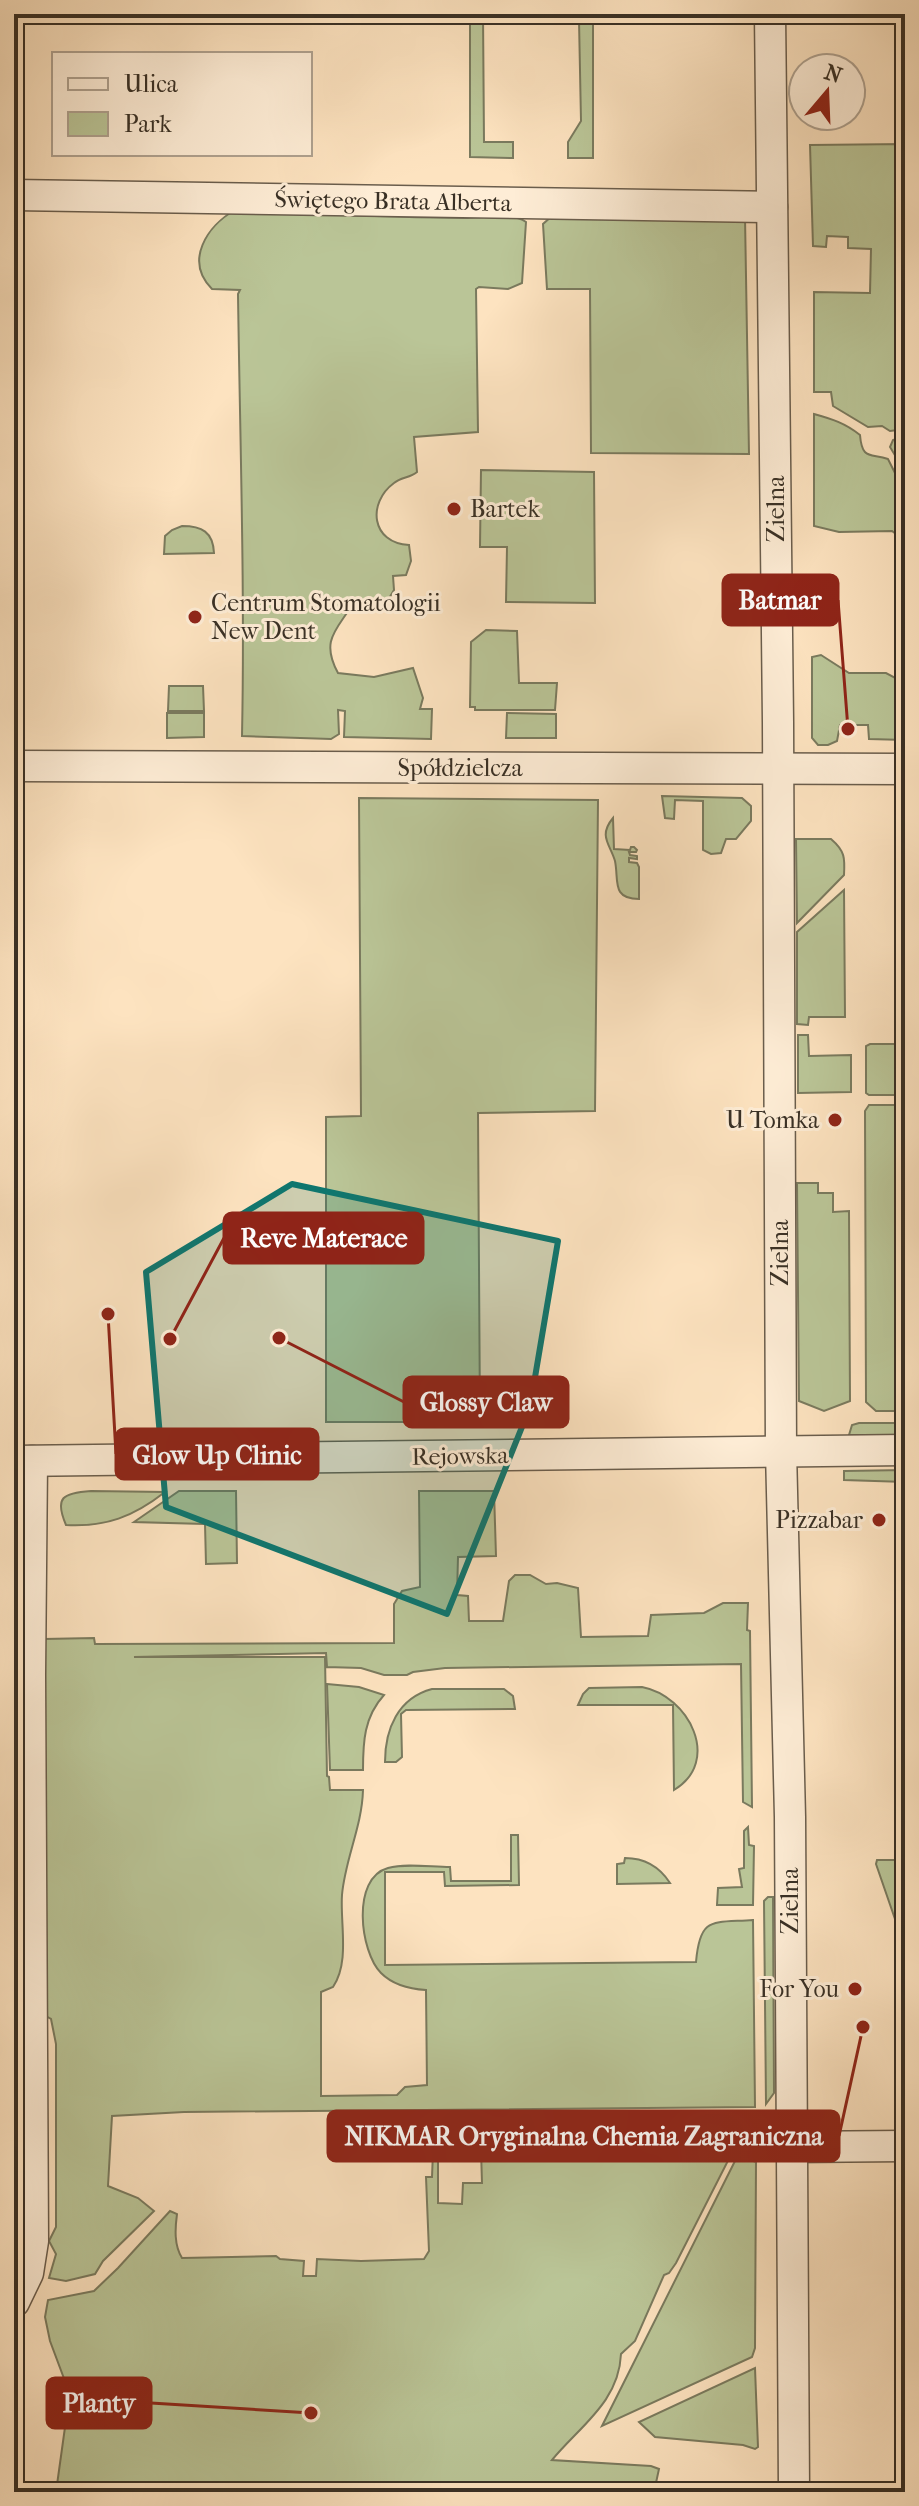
<svg xmlns="http://www.w3.org/2000/svg" width="919" height="2506" viewBox="0 0 919 2506" font-family="'IM FELL French Canon',serif">
<style>
.green{fill:#bac597;stroke:#7a7a5e;stroke-width:2}
.lines{fill:none;stroke-linecap:round;stroke-linejoin:round}
.street-casing{stroke:#6a5d4c;stroke-width:33}
.street{stroke:#feedd6;stroke-width:30}
.marked{fill:#0f766e;fill-opacity:0.2;stroke:#0f766e;stroke-width:6;stroke-linejoin:round}
.poi-dot{fill:#8f2418;stroke:#feedd6;stroke-width:3}
.labels{text-anchor:middle;dominant-baseline:central;stroke-width:6;stroke-linejoin:round;paint-order:stroke}
.street-label{font-size:24px;fill:#393025;stroke:#feedd6}
.poi-label{font-size:24px;fill:#393025;stroke:#feedd6;text-anchor:end}
.leader{fill:none;stroke:#8f2418;stroke-width:3}
.callout-dot{fill:#8f2418;stroke:#feedd6;stroke-width:3}
.callout{fill:#8f2418;stroke:#8f2418;stroke-width:3}
.callout-label{font-size:26px;text-anchor:middle;font-weight:bold;fill:#fff}
</style>
<rect width="100%" height="100%" fill="#fde3c0"/>
<filter id="stains"><feTurbulence type="fractalNoise" baseFrequency=".0025" numOctaves="4"/><feColorMatrix values="0 0 0 0 .2 0 0 0 0 .09 0 0 0 0 .02 0 0 0 .5 -.17"/></filter>
<radialGradient id="worn" r=".72"><stop offset=".6" stop-color="#630" stop-opacity="0"/><stop offset="1" stop-color="#630" stop-opacity=".3"/></radialGradient>
<g class="green">
<polygon points="470,14 483,14 484,142 513,142 513,158 470,157"/>
<polygon points="492,14 593,14 593,158 568,158 568,142 581,121 579,20 529,20 529,15"/>
<polygon points="905,144 905,429 890,431 882,426 868,427 833,406 831,392 814,392 814,292 870,293 871,249 848,248 848,237 827,236 826,247 813,246 810,145"/>
<path d="M235 210C311 213 388 218 465 218 482 218 512 212 526 222L522 283 508 289 479 287 476 289 478 432 414 437 417 472C410 478 401 477 394 483 367 503 371 543 409 545L411 561 406 575 393 576 394 590 385 605 355 600C339 629 319 638 338 673L374 677 413 668 423 698 420 709H432L431 739 344 737 345 711 338 710 339 734 331 739 242 736C245 589 240 441 238 294L240 290 212 289C184 261 207 226 235 210Z"/>
<polygon points="552,216 745,217 749,454 591,453 590,289 547,289 543,224"/>
<path d="M814 414C832 419 845 423 860 435 862 460 870 453 888 459L896 475V500L905 510V541L892 531 839 532 814 526Z"/>
<polygon points="905,436 905,472 890,447 893,440"/>
<polygon points="481,470 594,472 595,603 506,602 507,547 480,547"/>
<path d="M182 526C202 526 213 532 214 553L164 554 165 536 172 530Z"/>
<polygon points="486,630 517,631 519,683 557,683 555,710 475,710 475,707 470,707 471,642"/>
<polygon points="821,655 849,673 886,673 905,683 905,689 895,689 895,731 905,731 905,740 869,739 868,725 840,725 837,741 828,745 818,745 812,738 812,657"/>
<polygon points="169,686 203,686 204,711 168,711"/>
<polygon points="204,713 204,737 167,738 167,713"/>
<polygon points="507,713 556,714 556,738 506,738"/>
<polygon points="662,796 742,798 751,806 751,821 736,839 726,839 721,853 711,854 703,850 703,801 675,800 674,819 665,818"/>
<polygon points="359,798 598,800 595,1111 478,1113 480,1422 326,1422 326,1117 361,1116"/>
<path d="M613 818 614 849 630 850 631 847H634L637 850 636 852H629L630 855 637 856V859L629 858V862L637 863 639 867V899C611 899 619 880 615 861 610 844 598 836 613 818Z"/>
<path d="M796 839H831C845 851 845 858 844 875L797 923Z"/>
<polygon points="844,890 845,1017 809,1017 808,1025 797,1024 797,932"/>
<polygon points="798,1035 808,1035 809,1056 851,1055 851,1092 798,1093"/>
<polygon points="870,1044 905,1044 905,1095 869,1095 866,1093 866,1046"/>
<polygon points="869,1105 905,1105 905,1411 876,1411 866,1402 865,1111"/>
<polygon points="797,1183 818,1183 818,1193 833,1193 833,1212 849,1211 850,1401 824,1411 799,1401"/>
<polygon points="859,1423 905,1423 905,1435 849,1435 852,1425"/>
<polygon points="905,1470 905,1482 844,1480 844,1471"/>
<path d="M91 1491 165 1492C133 1517 106 1527 66 1525 54 1497 63 1493 91 1491Z"/>
<polygon points="179,1491 236,1491 237,1563 206,1564 205,1524 134,1522"/>
<path d="M419 1491H494L496 1556 458 1557 457 1595 468 1596 469 1621H503L509 1581 515 1575H530L546 1584 557 1583 578 1588 581 1637 648 1636 651 1615 704 1613 723 1603H748L747 1630 750 1631 752 1807 743 1802 741 1664 445 1668 413 1672 407 1675H384L361 1668 327 1667 326 1653 134 1657H325L327 1776 329 1777 330 1790H363C362 1827 345 1859 342 1895 340 1924 350 1962 333 1987L321 1992V2096L397 2095 405 2087 427 2085 426 1990C409 1989 393 1985 381 1973 360 1952 351 1878 388 1868 406 1863 431 1867 450 1867L451 1881H511V1835H518L519 1885 445 1886 444 1872H385V1965L696 1962C700 1916 712 1923 753 1920L755 2107 184 2112 112 2116 108 2186 138 2198 154 2211 103 2261 95 2274 66 2281 49 2278 56 2254 49 2241 56 2227V2044L51 2019 42 2014 44 1639 94 1638 95 1644 394 1643V1604L402 1591 420 1587Z"/>
<path d="M327 1684 359 1687 384 1695C364 1717 363 1742 363 1770H330Z"/>
<path d="M642 1687C689 1696 722 1761 674 1790L673 1705H578L583 1694 589 1688Z"/>
<path d="M432 1689H504L513 1696 515 1709 406 1710 401 1714 402 1757 396 1762H385C385 1729 398 1698 432 1689Z"/>
<polygon points="748,1827 749,1845 754,1846 753,1905 717,1905 718,1888 742,1887 739,1869 744,1868 744,1831"/>
<path d="M625 1858C645 1858 659 1866 670 1883L617 1884V1864L624 1863Z"/>
<polygon points="877,1860 905,1860 905,1948 876,1864"/>
<polygon points="768,1897 773,1897 774,2093 766,2104 764,1901"/>
<polygon points="14,1925 18,1935 21,2253 14,2281"/>
<path d="M726 2137 739 2139 676 2263 669 2273 664 2275 635 2341 621 2354C619 2402 580 2426 552 2460L651 2466 659 2469 654 2492H56L66 2420 69 2425 75 2408 50 2341 45 2317 48 2300 94 2291 118 2268 170 2211 177 2214C175 2229 174 2245 182 2258L276 2256 280 2259 304 2261 303 2276H316L317 2259 361 2261 424 2259 429 2251 426 2177H432L433 2152H438V2203L462 2204 463 2183H482L481 2150H464L465 2143 479 2140Z"/>
<polygon points="738,2155 756,2162 755,2348 752,2357 602,2426"/>
<polygon points="755,2368 758,2447 755,2449 743,2445 655,2437 639,2422"/>
</g>
<g class="lines">
<g class="street-casing">
<g id="street">
<polyline points="770,14 778,722 781,1451 790,1817 794,2492"/>
<polyline points="14,195 772,207"/>
<polyline points="14,766 905,769"/>
<polyline points="14,1461 905,1450"/>
<polyline points="791,2147 905,2146"/>
<polyline points="14,2302 28,2273 33,2241 30,1675 32,1461"/>
</g>
</g>
<use href="#street" class="street"/>
</g>
<path class="marked" d="M292 1184 558 1241 530 1407 447 1614 166 1507 146 1272Z"/>
<g class="poi-dot">
<circle cx="454" cy="509" r="8"/>
<circle cx="195" cy="617" r="8"/>
<circle cx="835" cy="1120" r="8"/>
<circle cx="879" cy="1520" r="8"/>
<circle cx="855" cy="1989" r="8"/>
</g>
<g class="labels">
<g class="street-label">
<text transform="translate(393 201) rotate(1)">Świętego Brata Alberta</text>
<text transform="translate(776 509) rotate(-90)">Zielna</text>
<text x="460" y="768">Spółdzielcza</text>
<text transform="translate(780 1253) rotate(-90)">Zielna</text>
<text transform="translate(460 1456) rotate(-1)">Rejowska</text>
<text transform="translate(790 1901) rotate(-90)">Zielna</text>
</g>
<g class="poi-label">
<text x="470" y="509" text-anchor="start">Bartek</text>
<text x="211" y="603" text-anchor="start">Centrum Stomatologii<tspan x="211" dy="28">New Dent</tspan></text>
<text x="819" y="1120">U Tomka</text>
<text x="863" y="1520">Pizzabar</text>
<text x="839" y="1989">For You</text>
</g>
</g>
<path class="leader" d="M848 729L838 600M170 1339L224 1238M279 1338L404 1402M108 1314L116 1454M863 2027L839 2136M311 2413L151 2403"/>
<g class="callout-dot">
<circle cx="848" cy="729" r="8"/>
<circle cx="170" cy="1339" r="8"/>
<circle cx="279" cy="1338" r="8"/>
<circle cx="108" cy="1314" r="8"/>
<circle cx="863" cy="2027" r="8"/>
<circle cx="311" cy="2413" r="8"/>
</g>
<g class="callout">
<rect x="723" y="575" width="115" height="50" rx="8"/>
<rect x="224" y="1213" width="199" height="50" rx="8"/>
<rect x="404" y="1377" width="164" height="50" rx="8"/>
<rect x="116" y="1429" width="202" height="50" rx="8"/>
<rect x="328" y="2111" width="511" height="50" rx="8"/>
<rect x="47" y="2378" width="104" height="50" rx="8"/>
</g>
<g class="callout-label">
<text x="780" y="609">Batmar</text>
<text x="324" y="1247">Reve Materace</text>
<text x="486" y="1411">Glossy Claw</text>
<text x="217" y="1464">Glow Up Clinic</text>
<text x="584" y="2145">NIKMAR Oryginalna Chemia Zagraniczna</text>
<text x="99" y="2412">Planty</text>
</g>
<rect width="919" height="2506" fill="none" stroke="#fde3c0" stroke-width="48"/>
<rect x="16" y="16" width="887" height="2474" fill="none" stroke="#393025" stroke-width="4"/>
<rect x="24" y="24" width="871" height="2458" fill="none" stroke="#393025" stroke-width="2"/>
<rect x="52" y="52" width="260" height="104" fill="#feedd6" stroke="#afa18f" stroke-width="2"/>
<rect x="68" y="78" width="40" height="12" fill="#feedd6" stroke="#afa18f" stroke-width="2"/>
<text x="124" y="92" font-size="24" fill="#393025">Ulica</text>
<rect x="68" y="112" width="40" height="24" fill="#bac597" stroke="#afa18f" stroke-width="2"/>
<text x="124" y="132" font-size="24" fill="#393025">Park</text>
<g transform="translate(827 92) rotate(19)"><circle r="38" fill="#feedd6" stroke="#afa18f" stroke-width="2"/>
<path d="M0-6L14 30L0 20L-14 30Z" fill="#8f2418"/>
<text y="-12" font-size="22" font-weight="bold" text-anchor="middle" fill="#393025">N</text>
</g>
<rect width="100%" height="100%" filter="url(#stains)"/>
<rect width="100%" height="100%" fill="url(#worn)"/>
</svg>
